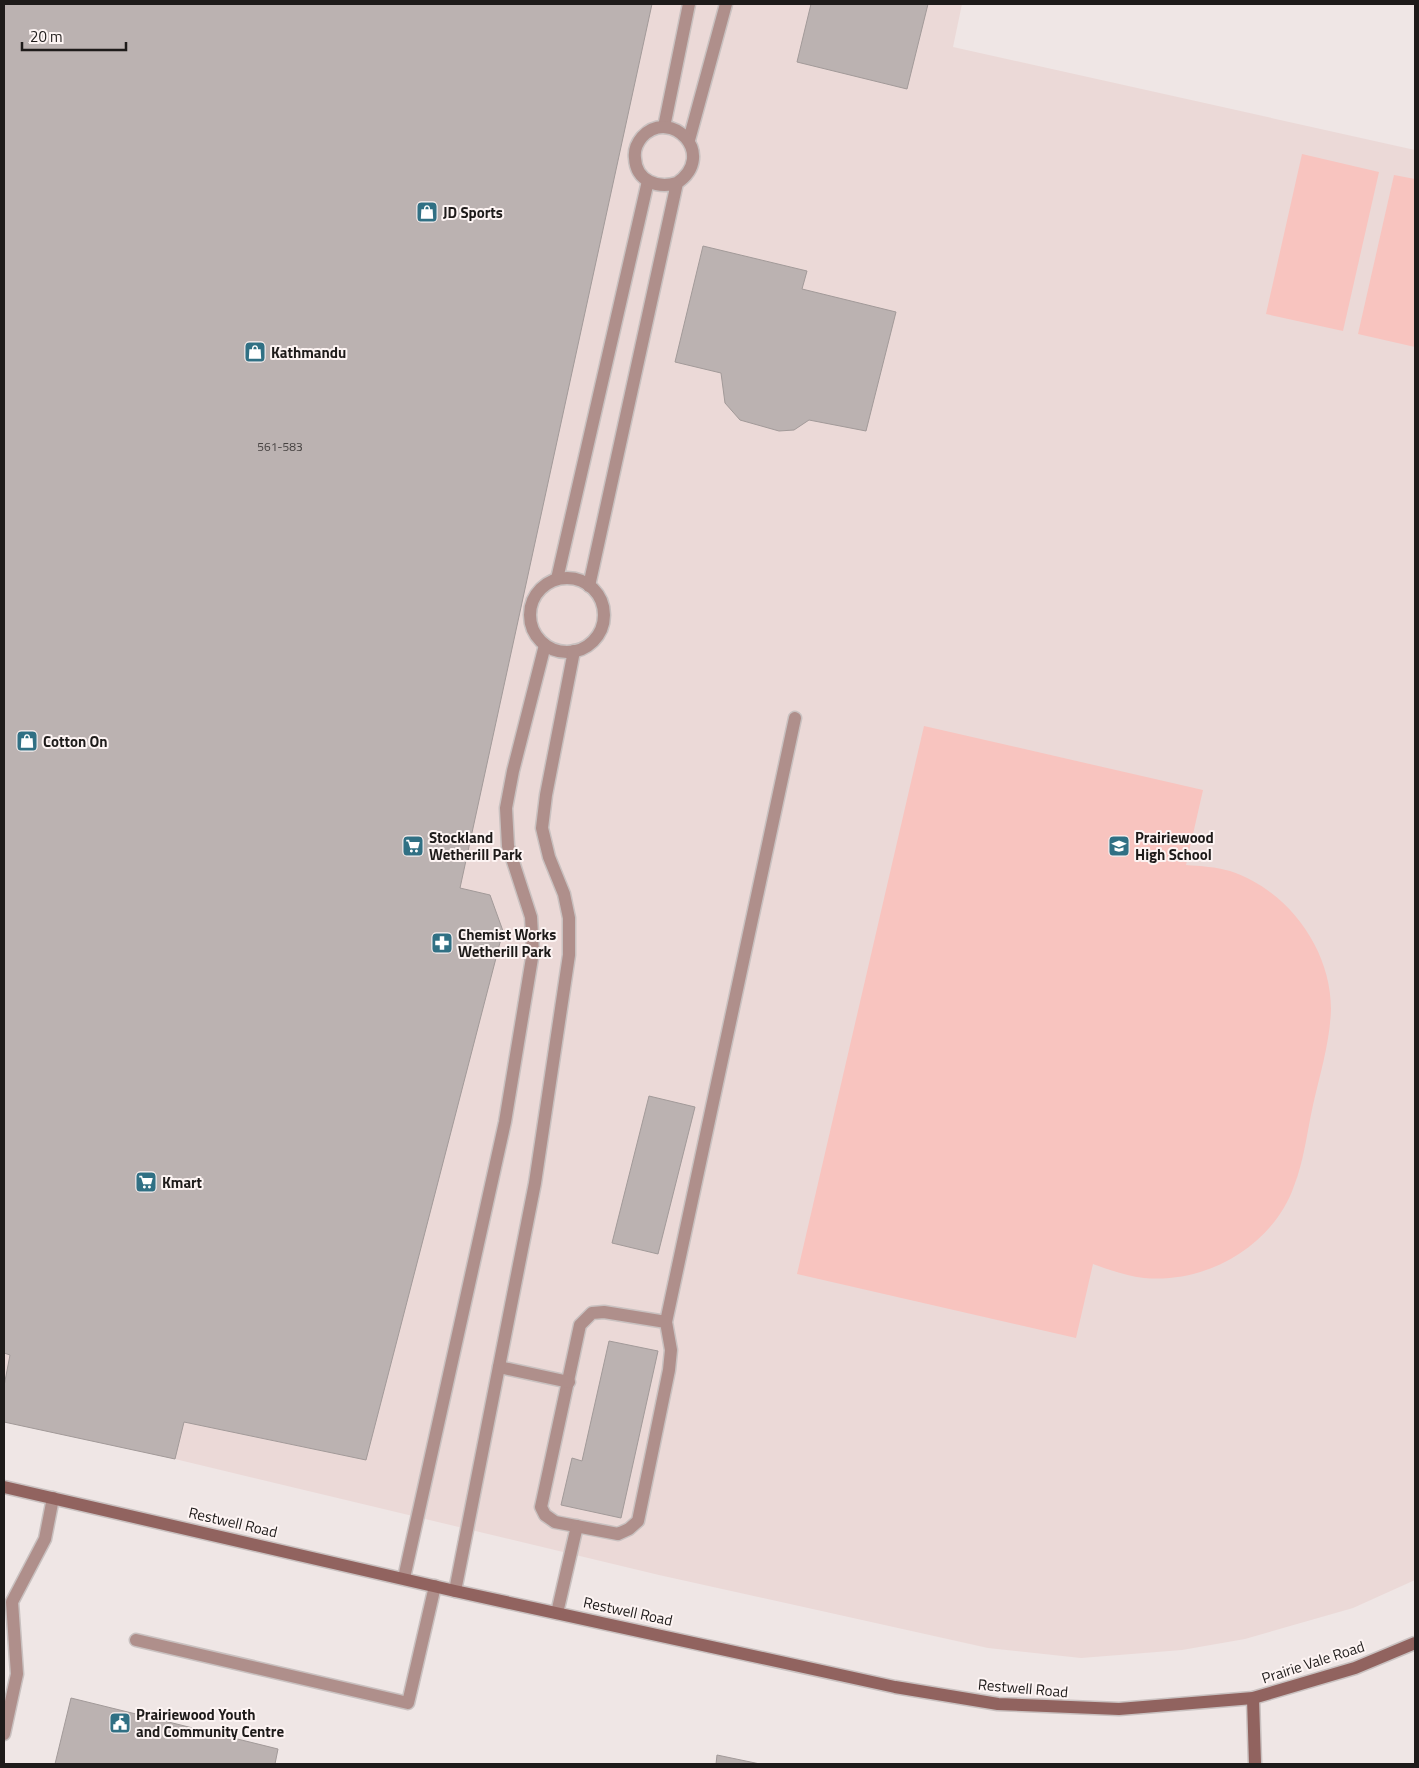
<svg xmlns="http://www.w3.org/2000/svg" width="1419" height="1768" viewBox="0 0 1419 1768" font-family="'Titillium Web',sans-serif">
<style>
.built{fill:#ebd9d7}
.grass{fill:#f8c4bf}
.building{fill:#bbb2b1;stroke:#a29a99}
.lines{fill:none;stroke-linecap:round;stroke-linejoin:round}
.lane-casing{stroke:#c9c1c0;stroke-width:15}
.street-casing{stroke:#c9c1c0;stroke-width:15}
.secondary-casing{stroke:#c9c1c0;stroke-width:15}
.lane{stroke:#af8f8b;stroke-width:12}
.street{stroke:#af8f8b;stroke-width:12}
.secondary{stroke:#91635f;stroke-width:12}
.labels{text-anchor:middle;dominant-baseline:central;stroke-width:4;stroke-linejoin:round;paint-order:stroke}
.number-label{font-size:12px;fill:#454140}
.poi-label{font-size:15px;font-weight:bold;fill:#1e1b1a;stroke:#fdf4f3;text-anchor:start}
.street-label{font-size:15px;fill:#1e1b1a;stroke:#fdf4f3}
</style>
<rect width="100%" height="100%" fill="#efe6e5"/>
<polygon class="built" points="4,4 962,4 953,47 1415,150 1415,1580 1353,1608 1245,1639 1182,1650 1081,1658 988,1648 659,1575 175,1459 4,1422"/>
<g class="grass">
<polygon points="1302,154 1379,172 1343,331 1266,314"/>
<polygon points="1394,175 1415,179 1415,347 1358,334"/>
<path d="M924 726 1203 790 1186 865C1201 866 1216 867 1230 871 1288 890 1331 949 1331 1009 1330 1042 1320 1074 1313 1105 1307 1132 1304 1161 1294 1186 1273 1246 1206 1284 1144 1278 1126 1276 1110 1270 1093 1264L1076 1338 797 1274Z"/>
</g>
<g class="building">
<polygon points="4,4 652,4 460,888 490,895 503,931 366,1460 184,1422 175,1459 4,1422 4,1386 10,1355 4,1353"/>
<polygon points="811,4 928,4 907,89 797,62"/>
<polygon points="703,246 807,271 802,289 896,312 866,431 809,420 794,430 779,431 740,420 725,403 721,373 675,362"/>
<polygon points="649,1096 695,1107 658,1254 612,1243"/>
<polygon points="609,1341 658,1351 621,1518 561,1505 572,1458 582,1461"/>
<polygon points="71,1698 278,1749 275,1764 55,1764"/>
<polygon points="717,1755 760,1764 716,1764"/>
</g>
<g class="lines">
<g class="lane-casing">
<g id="lane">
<polyline points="666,1322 604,1312 592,1313 580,1325 541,1507 545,1515 555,1522 618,1534 629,1529 638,1521 669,1370 671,1350 666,1322 795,718"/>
<polyline points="499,1367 569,1382"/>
<polyline points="557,1613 577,1526"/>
<polyline points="136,1640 408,1703 435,1586"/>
</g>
</g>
<g class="street-casing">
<g id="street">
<polyline points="664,127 689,4"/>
<polyline points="689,140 726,4"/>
<circle cx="567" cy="615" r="37"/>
<polyline points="557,579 648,181"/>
<path d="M589 586 677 183C718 155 671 106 642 137 637 143 634 151 635 158 636 181 658 189 677 183"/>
<polyline points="404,1578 505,1122 533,952 531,917 508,846 506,808 513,771 545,645"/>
<polyline points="455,1591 535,1183 569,955 569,918 564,894 549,857 542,828 546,795 574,651"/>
<polyline points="4,1734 17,1674 12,1602 45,1539 53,1498"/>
</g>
</g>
<g class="secondary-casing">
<g id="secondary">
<polyline points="4,1487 455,1591 895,1687 998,1704 1119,1709 1253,1698 1355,1668 1415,1643"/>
<polyline points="1253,1698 1255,1764"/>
</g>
</g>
<use href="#lane" class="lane"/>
<use href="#street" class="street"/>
<use href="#secondary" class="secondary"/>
</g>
<defs>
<g id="shop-square" transform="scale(1.125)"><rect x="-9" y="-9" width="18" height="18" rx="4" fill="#307084" stroke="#fdf4f3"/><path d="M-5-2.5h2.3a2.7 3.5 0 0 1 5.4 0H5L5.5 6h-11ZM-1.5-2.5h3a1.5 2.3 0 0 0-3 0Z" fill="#fff"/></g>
<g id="supermarket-square" transform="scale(1.125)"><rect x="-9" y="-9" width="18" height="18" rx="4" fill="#307084" stroke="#fdf4f3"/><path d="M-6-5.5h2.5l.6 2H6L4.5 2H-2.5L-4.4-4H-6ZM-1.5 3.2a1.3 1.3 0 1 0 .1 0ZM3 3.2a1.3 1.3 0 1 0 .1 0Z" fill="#fff"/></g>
<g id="school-square" transform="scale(1.125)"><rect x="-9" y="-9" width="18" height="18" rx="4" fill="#307084" stroke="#fdf4f3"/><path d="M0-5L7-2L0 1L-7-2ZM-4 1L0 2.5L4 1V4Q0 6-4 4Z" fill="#fff"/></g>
<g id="pharmacy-square" transform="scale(1.125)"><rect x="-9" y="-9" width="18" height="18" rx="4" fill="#307084" stroke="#fdf4f3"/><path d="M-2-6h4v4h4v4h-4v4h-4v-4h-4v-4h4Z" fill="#fff"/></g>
<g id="civic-square" transform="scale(1.125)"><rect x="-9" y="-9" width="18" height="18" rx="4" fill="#307084" stroke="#fdf4f3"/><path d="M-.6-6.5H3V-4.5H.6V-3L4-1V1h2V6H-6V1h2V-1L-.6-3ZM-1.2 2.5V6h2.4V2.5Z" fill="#fff"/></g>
</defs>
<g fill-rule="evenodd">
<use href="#shop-square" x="427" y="212"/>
<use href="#shop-square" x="255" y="352"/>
<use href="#shop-square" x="27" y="741"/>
<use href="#supermarket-square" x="413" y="846"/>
<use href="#school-square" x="1119" y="846"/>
<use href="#pharmacy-square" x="442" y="943"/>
<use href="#supermarket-square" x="146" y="1182"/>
<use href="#civic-square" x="120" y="1723"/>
</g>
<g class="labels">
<g class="number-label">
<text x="280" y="446">561-583</text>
</g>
<g class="poi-label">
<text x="443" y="212">JD Sports</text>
<text x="271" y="352">Kathmandu</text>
<text x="43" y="741">Cotton On</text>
<text x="429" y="837">Stockland<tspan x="429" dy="17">Wetherill Park</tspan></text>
<text x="1135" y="837">Prairiewood<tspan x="1135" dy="17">High School</tspan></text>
<text x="458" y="934">Chemist Works<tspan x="458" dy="17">Wetherill Park</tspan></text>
<text x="162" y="1182">Kmart</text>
<text x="136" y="1714">Prairiewood Youth<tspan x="136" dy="17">and Community Centre</tspan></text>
</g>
<g class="street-label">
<text transform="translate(233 1522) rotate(13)">Restwell Road</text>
<text transform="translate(628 1611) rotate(12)">Restwell Road</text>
<text transform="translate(1313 1662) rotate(-18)">Prairie Vale Road</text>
<text transform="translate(1023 1688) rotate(5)">Restwell Road</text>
</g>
</g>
<rect width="1419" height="1768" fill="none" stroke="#1e1b1a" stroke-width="10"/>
<path d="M22 42v8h104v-8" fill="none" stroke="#1e1b1a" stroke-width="2.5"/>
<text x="30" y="42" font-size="15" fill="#1e1b1a" stroke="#fdf4f3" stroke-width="4" paint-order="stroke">20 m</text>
</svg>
